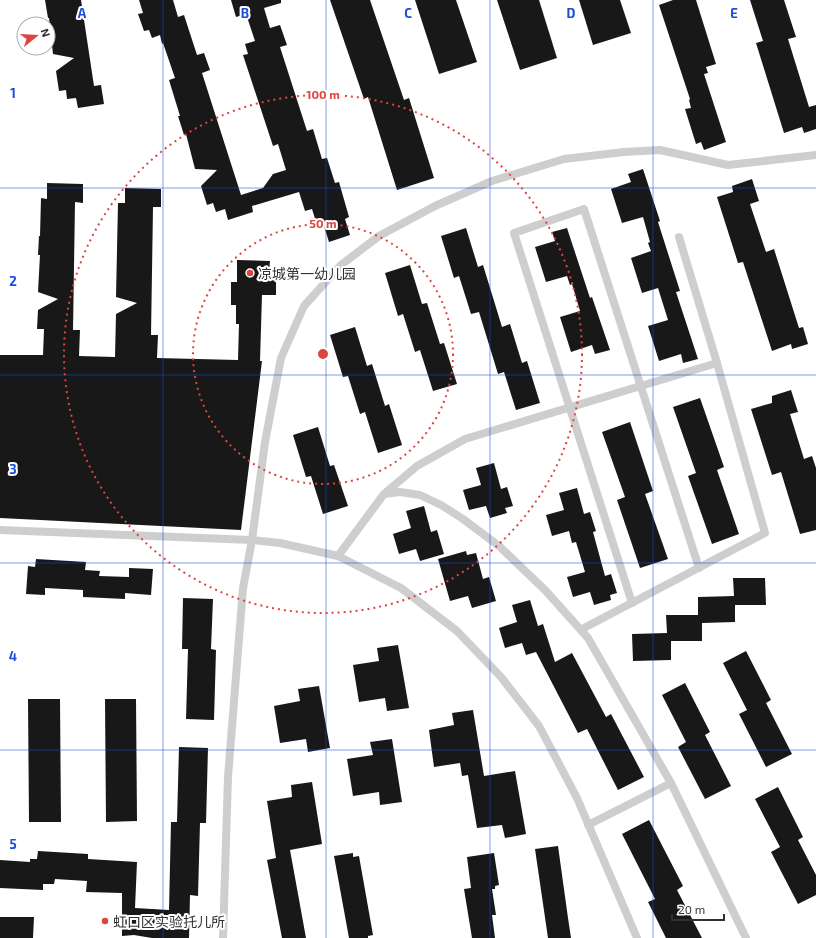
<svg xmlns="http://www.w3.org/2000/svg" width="816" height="938" viewBox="0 0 816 938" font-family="'Exo 2','Noto Sans SC',sans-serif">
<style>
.building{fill:#181818}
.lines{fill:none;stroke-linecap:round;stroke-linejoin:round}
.service{stroke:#cecece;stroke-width:8}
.grid{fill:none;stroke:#1d4ed8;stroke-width:1;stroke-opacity:0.55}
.ring{fill:none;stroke:#dc4540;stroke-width:2;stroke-dasharray:2 4}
.poi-dot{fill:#dc4540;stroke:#fff;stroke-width:1.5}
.labels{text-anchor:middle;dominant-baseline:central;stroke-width:4;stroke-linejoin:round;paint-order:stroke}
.poi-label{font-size:14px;fill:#313131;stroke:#fff;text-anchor:start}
.grid-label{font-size:13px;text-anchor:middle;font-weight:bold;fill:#1d4ed8;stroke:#fff;stroke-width:4;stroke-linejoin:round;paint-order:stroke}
.centre{fill:#dc4540;stroke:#fff;stroke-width:2}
.ring-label{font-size:12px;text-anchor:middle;font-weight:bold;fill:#dc4540;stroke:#fff;stroke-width:4;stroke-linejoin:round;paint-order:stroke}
</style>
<rect width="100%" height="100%" fill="#fff"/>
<g class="building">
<polygon points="45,0 81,0 94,86 101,85 104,104 78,108 76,98 67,99 66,90 59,91 56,71 74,58 53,54 49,18 48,18"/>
<polygon points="139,0 173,0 178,17 184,15 197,55 204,53 210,70 202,73 241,195 263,188 273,174 286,170 278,144 273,146 243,55 248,54 245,44 255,41 246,14 236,17 231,0 281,0 281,3 264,8 270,28 280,25 287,45 280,47 307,131 313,129 322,159 327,158 335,183 339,182 349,217 345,219 350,235 329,242 323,223 317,225 312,209 305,211 299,192 252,206 253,212 228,220 225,209 216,212 213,203 207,205 201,186 217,170 195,169 186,134 184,135 178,116 180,116 169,80 175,78 163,43 162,44 160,35 152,38 149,30 144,31 138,14 143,13"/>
<polygon points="330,0 370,0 404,100 409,98 434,178 397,190 368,97 364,99"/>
<polygon points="415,0 456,0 477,62 439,74"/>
<polygon points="497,0 539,0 557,58 520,70"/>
<polygon points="579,0 620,0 631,33 593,45"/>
<polygon points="673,0 696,0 716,64 706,67 708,73 704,74 726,142 704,150 701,142 696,144 685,109 691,108 689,100 690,99 659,5"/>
<polygon points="750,0 784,0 796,37 788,39 809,107 816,105 816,129 804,133 802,127 784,133 756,43 763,41"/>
<polygon points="643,169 660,221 658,222 680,291 676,292 698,359 683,363 681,354 659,361 648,326 668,320 658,288 642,293 631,258 651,251 648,243 650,242 643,217 622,223 611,189 631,182 628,174"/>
<polygon points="752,179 759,201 750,204 766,252 774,249 799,328 803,327 808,344 792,349 791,344 772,351 743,262 738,263 717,197 733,192 732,186"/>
<polygon points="47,183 83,184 83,203 75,202 73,330 80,330 79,356 115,357 116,314 137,303 116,297 118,203 125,203 125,188 161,189 161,207 153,207 151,335 158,335 157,358 238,360 239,324 236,324 236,305 231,305 231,282 237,282 237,260 270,261 269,272 276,272 276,295 262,295 260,361 262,361 241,530 0,518 0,355 43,355 44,329 37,329 38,310 58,299 38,292 40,255 38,255 39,236 40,236 41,198 47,199"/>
<polygon points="466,228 478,267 483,265 502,327 510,324 522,363 527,361 540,403 516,410 504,372 498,374 479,312 471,314 459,276 454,278 441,236"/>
<polygon points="567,228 590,298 592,297 610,350 595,354 592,345 571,352 560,317 580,311 572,284 570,285 567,276 546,282 535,247 555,241 552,232"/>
<polygon points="410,265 422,304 427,303 440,344 444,343 457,384 433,391 420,350 415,352 403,314 398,316 385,273"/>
<polygon points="355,327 367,366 372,364 385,406 389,404 402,445 378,453 365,412 360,414 348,376 343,377 330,335"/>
<polygon points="791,390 798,412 790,414 804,459 812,456 816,468 816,530 800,534 781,472 772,475 751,409 772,403 772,396"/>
<polygon points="700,398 724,467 717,470 739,534 712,544 688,476 696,473 673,407"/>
<polygon points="630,422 653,491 645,494 668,559 640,568 617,500 625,497 602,432"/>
<polygon points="318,427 330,466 334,465 348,506 323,514 311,476 306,477 293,435"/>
<polygon points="494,463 501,489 507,487 513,506 505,508 507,513 490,518 486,506 469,510 463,490 481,485 476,468"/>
<polygon points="577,488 584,514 590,512 596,531 593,532 605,576 611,574 617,593 610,595 611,600 594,605 590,592 573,597 567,577 585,572 576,542 572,543 569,531 552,536 546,515 564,510 559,493"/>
<polygon points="424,506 431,532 437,530 444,554 420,561 416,549 399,554 393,534 411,528 406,511"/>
<polygon points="466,551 467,555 476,553 483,579 489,577 496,601 472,608 468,596 450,601 438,559"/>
<polygon points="36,559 86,562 85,570 100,571 99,576 129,577 129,568 153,569 151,595 125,593 125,599 83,597 83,590 45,588 45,595 26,594 28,566 35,567"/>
<polygon points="733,578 765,578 766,605 735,605 735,622 702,623 702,641 671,641 671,660 633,661 632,634 667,633 666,615 698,615 698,597 734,596"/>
<polygon points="183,598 213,599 211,649 216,650 214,720 186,719 188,649 182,649"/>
<polygon points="530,600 538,626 543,624 555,662 572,653 606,717 611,714 644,777 618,790 587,729 578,733 536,652 526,655 522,643 505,648 499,628 517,622 512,605"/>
<polygon points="398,645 409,708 387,711 385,698 359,702 353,665 379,661 377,648"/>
<polygon points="746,651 771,700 766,703 792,754 766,767 739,714 747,710 723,663"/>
<polygon points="685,683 710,732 705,735 731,786 705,799 678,747 686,742 662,695"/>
<polygon points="319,686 330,748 308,752 306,739 280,743 274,706 300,701 298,689"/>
<polygon points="28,699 60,699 61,822 29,822"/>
<polygon points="105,699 136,699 137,821 106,822"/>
<polygon points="473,710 484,776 515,771 526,834 505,838 502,825 477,828 468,775 462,776 460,763 434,767 429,730 454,725 452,713"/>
<polygon points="392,739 402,802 380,805 379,792 353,796 347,759 373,755 370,742"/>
<polygon points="179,747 208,748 206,823 200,823 198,896 190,895 189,938 152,938 134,935 122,936 122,893 86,892 87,881 55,879 54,884 43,884 43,890 0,888 0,860 30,862 30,859 37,859 38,851 88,854 88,859 137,862 135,908 169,910 171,822 177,822"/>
<polygon points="312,782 322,844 290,850 306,938 282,938 267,860 276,858 267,801 292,797 291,785"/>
<polygon points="778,787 803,837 798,840 816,875 816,895 798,904 771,852 780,847 755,799"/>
<polygon points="649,820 683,886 677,890 702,938 666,938 648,902 655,899 622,834"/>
<polygon points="558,846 568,918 571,938 548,938 535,849"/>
<polygon points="353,853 353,857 359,856 373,935 368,936 368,938 349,938 334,856"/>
<polygon points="494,853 499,885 495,886 495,889 492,889 496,915 492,915 495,938 472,938 464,889 471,888 467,857"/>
<polygon points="0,917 34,917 33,938 0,938"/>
</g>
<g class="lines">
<g class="service">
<polyline points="384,494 417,466 465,439 717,363 679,237"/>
<polyline points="0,530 252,540 280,543 338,556 401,588 457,631 501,677 539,726 577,798 637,938"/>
<polyline points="338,556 384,494 400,492 420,495 441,505 463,519 499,546 545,590 588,638 671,783"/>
<polyline points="632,603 514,233 584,209 699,568"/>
<polyline points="582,629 765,533 717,363"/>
<polyline points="588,825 671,783 746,938"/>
<polyline points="223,938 228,777 243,588 252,540 265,442 281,358 304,306 341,265 379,236 435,206 492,181 564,159 624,152 660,150 728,165 816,155"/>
</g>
</g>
<path class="grid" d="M163 0V938M326 0V938M490 0V938M653 0V938M0 188H816M0 375H816M0 563H816M0 750H816"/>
<g class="ring">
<circle cx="323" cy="354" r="130"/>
<circle cx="323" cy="354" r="259"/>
</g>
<g class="poi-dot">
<circle cx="250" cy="273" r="4"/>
<circle cx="105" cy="921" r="4"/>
</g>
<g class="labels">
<g class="poi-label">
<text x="258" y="273">凉城第一幼儿园</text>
<text x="113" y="921">虹口区实验托儿所</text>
</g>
</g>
<g class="grid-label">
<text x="82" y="18">A</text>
<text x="245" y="18">B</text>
<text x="408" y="18">C</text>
<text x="571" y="18">D</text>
<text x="734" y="18">E</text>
<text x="13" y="98">1</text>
<text x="13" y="286">2</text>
<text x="13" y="474">3</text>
<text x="13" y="661">4</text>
<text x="13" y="849">5</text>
</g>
<circle cx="323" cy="354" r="6" class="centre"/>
<g class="ring-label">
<text x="323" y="99">100 m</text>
<text x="323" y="228">50 m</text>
</g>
<g transform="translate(36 36) rotate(72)"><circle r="19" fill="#ffffff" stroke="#adadad"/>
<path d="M0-3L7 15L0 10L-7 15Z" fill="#dc4540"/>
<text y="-6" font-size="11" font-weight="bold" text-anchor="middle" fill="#313131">N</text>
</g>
<path d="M672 914v6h52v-6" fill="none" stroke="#313131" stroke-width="2"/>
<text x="678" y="914" font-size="12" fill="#313131" stroke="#ffffff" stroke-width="3" paint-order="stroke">20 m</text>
</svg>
